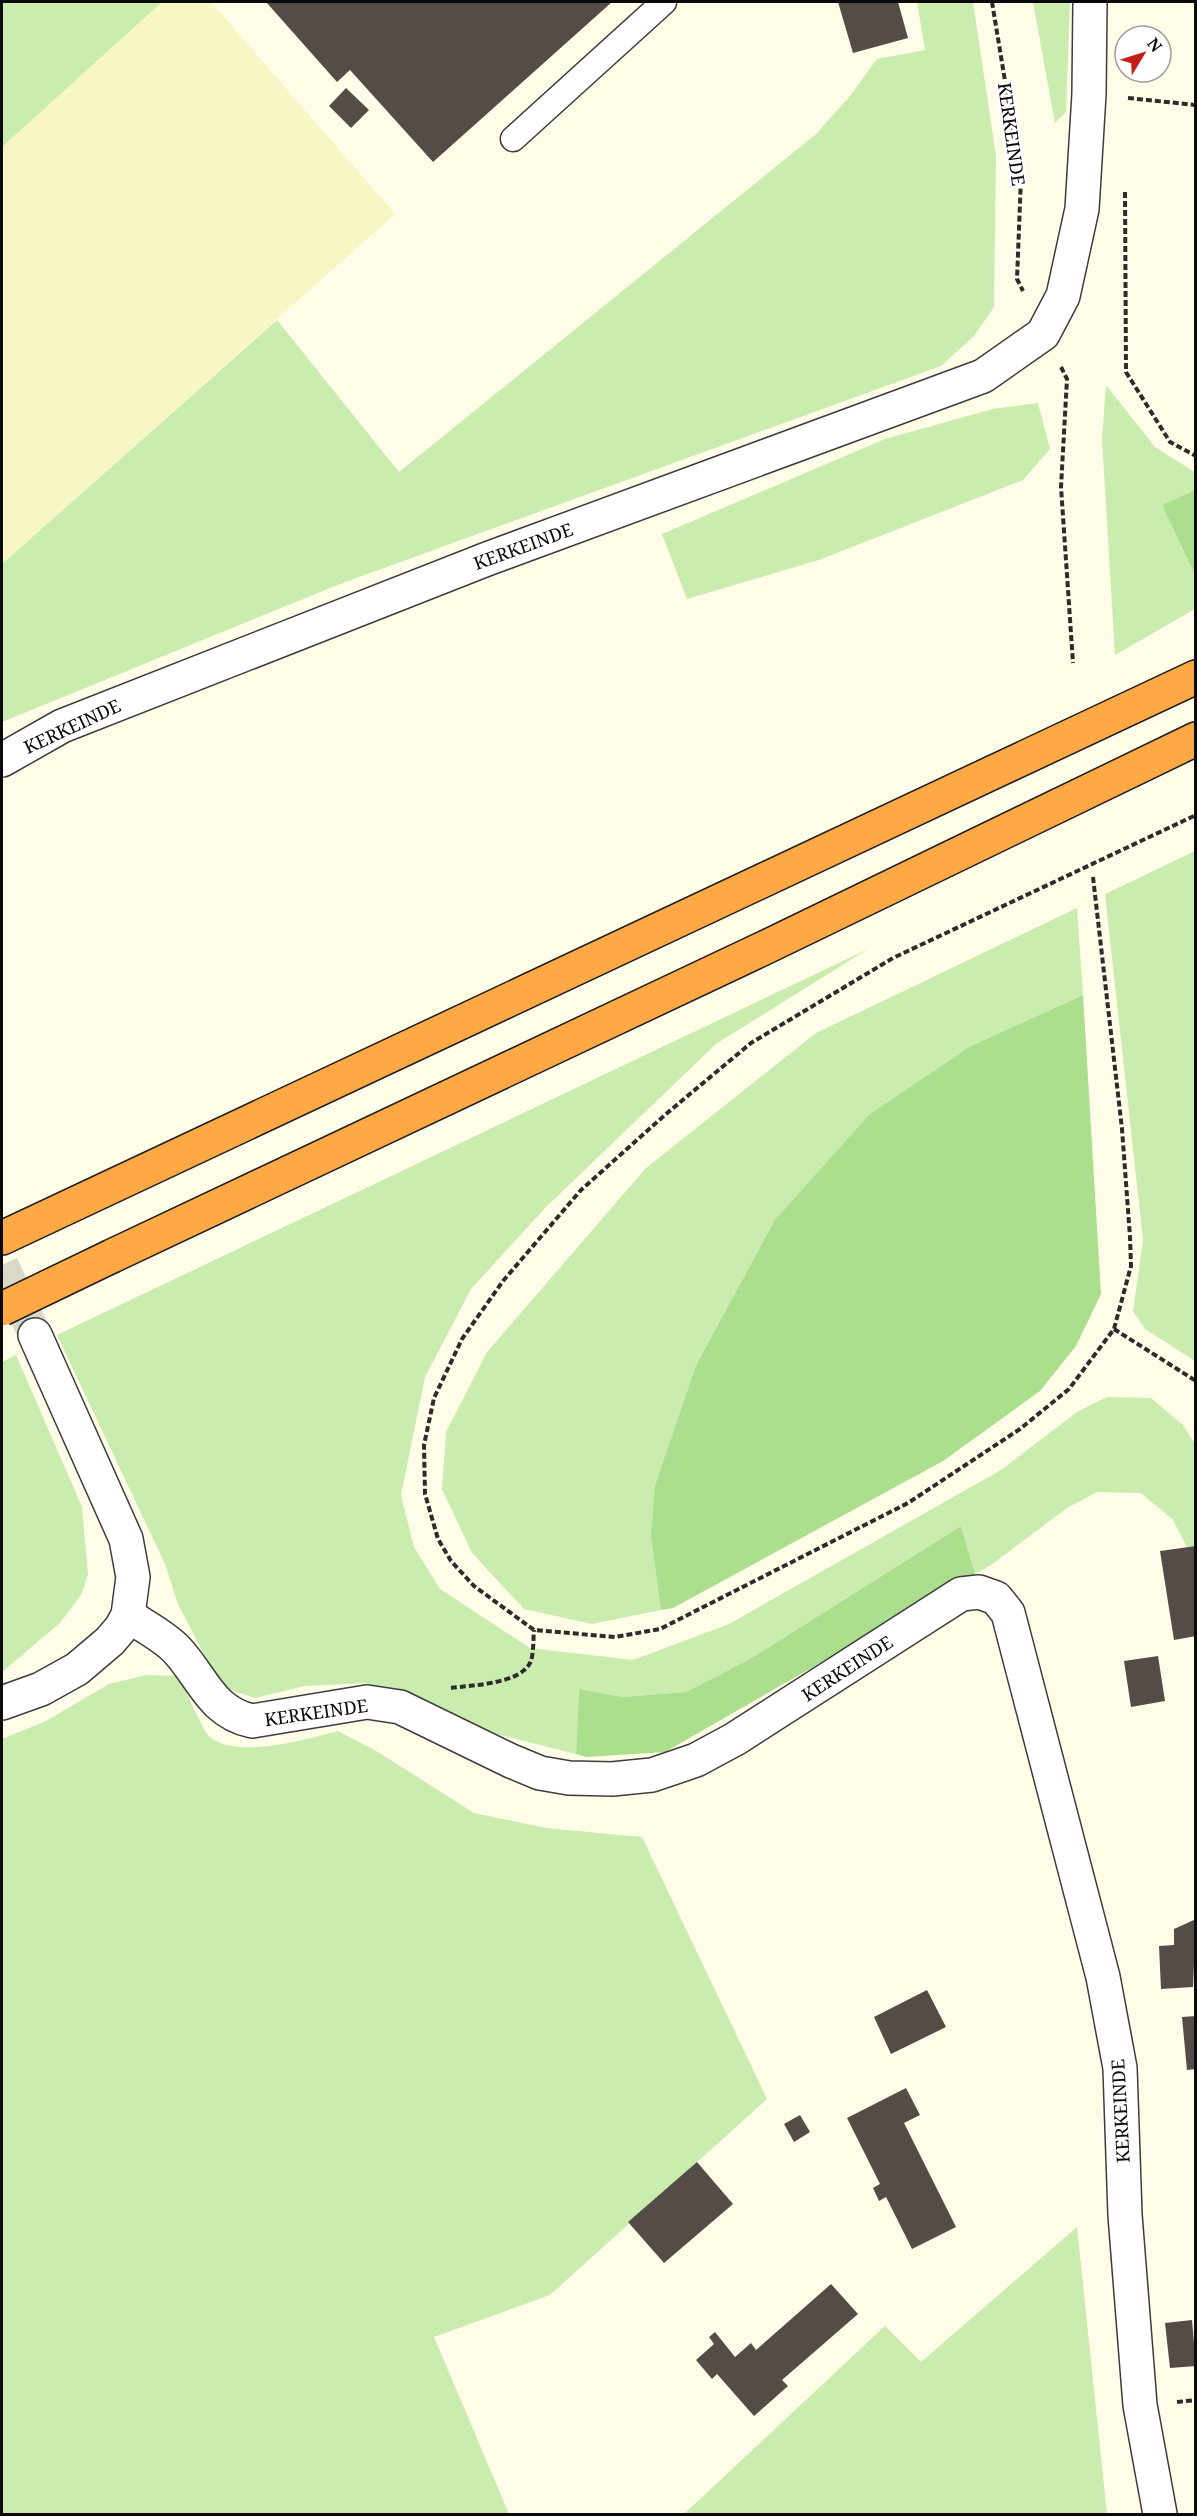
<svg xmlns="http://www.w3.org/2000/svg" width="1197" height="2516" viewBox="0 0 1197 2516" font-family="'Noto Serif',serif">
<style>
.farmland{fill:#f7f7c6}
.green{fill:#caecaf}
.forest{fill:#abde8d}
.building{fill:#544c46}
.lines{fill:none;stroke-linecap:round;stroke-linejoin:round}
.tertiary-tunnel{stroke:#dad8c7;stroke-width:33;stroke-dasharray:33 16;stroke-linecap:butt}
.service-casing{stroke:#3d3d3d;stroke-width:27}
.minor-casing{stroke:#3d3d3d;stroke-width:36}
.tertiary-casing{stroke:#3d3d3d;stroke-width:36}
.motorway-casing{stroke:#1b1b1b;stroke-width:36}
.path{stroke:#2c2c2c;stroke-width:4;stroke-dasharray:6 3;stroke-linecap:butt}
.service{stroke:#fff;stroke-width:24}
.minor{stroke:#fff;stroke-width:33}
.tertiary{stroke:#fff;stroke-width:33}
.motorway{stroke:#ffa946;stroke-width:33}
.motorway-bridge-casing{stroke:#1b1b1b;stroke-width:36;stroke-linecap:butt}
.motorway-bridge{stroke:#ffa946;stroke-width:33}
.labels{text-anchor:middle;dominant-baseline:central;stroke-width:6;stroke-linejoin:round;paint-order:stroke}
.street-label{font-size:18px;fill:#0a0a0a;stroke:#fff}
</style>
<rect width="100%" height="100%" fill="#fffce8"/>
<polygon class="farmland" points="162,2 211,2 395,214 2,564 2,147"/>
<g class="green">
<polygon points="2,2 162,2 2,147"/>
<polygon points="917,2 973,2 996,156 994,307 974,336 941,366 340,584 2,722 2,564 277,320 399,472 816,134 850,96 877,59 925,50"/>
<polygon points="1033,2 1070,2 1066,112 1055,123"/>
<polygon points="1106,385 1155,447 1196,473 1195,490 1162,505 1195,575 1195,609 1115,655 1102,439"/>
<polygon points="1038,403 1050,449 1023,480 819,560 687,599 662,534 885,439 993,409"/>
<polygon points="1195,851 1195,1361 1145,1329 1133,1311 1143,1240 1105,894"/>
<polygon points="1077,908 1083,995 971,1046 651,1537 661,1610 592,1624 524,1609 472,1553 442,1489 446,1432 487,1352 646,1168 816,1033"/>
<polygon points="868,949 716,1044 545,1208 471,1289 425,1377 401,1495 414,1547 440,1589 530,1648 633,1660 729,1624 1001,1470 1077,1412 1107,1397 1151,1398 1183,1425 1195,1444 1195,1585 1193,1559 1173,1520 1141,1493 1097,1492 1067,1508 991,1565 975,1574 961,1526 750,1659 686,1692 623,1697 579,1689 576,1754 480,1730 367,1683 304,1686 255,1698 221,1687 178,1604 165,1564 57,1335"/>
<polygon points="16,1355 82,1507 88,1575 81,1595 60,1623 2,1672 2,1362"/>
<path d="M146 1675 179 1676C185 1688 201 1727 208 1735 233 1761 307 1739 338 1731L378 1752 474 1813 546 1828 642 1837 767 2099 550 2295 434 2337 509 2514H2V1739L46 1721 109 1684Z"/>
<polygon points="1077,2227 1107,2514 684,2514 885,2326 921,2362"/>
</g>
<g class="forest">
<polygon points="1195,490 1195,575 1162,505"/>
<polygon points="1083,995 1101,1294 1076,1346 1040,1391 943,1461 673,1608 661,1610 651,1537 655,1486 696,1366 775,1220 870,1114 971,1046"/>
<polygon points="961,1526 975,1574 665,1752 586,1757 576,1754 579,1689 623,1697 686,1692 750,1659"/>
</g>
<g class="building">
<polygon points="266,2 612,2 433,162 350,70 337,82"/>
<polygon points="838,2 898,2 908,38 853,53"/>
<polygon points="346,88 369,110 351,128 329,106"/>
<polygon points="1196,1546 1196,1636 1174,1640 1160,1551"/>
<polygon points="1158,1656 1165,1701 1131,1707 1124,1661"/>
<polygon points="1196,1919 1193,1987 1161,1989 1159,1946 1174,1945 1174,1929"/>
<polygon points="927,1990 946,2027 891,2054 874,2017"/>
<polygon points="1196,2016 1196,2069 1187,2070 1182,2017"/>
<polygon points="906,2088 920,2115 904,2123 956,2227 912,2249 886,2197 879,2201 873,2188 880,2184 847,2118"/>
<polygon points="800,2115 810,2132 794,2142 784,2124"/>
<polygon points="697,2162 733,2204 664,2263 628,2222"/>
<polygon points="831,2284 858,2314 782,2380 788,2386 754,2416 717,2374 712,2379 696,2360 714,2344 709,2337 715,2332 735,2357 751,2343 756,2350"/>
<polygon points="1192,2320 1196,2366 1170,2368 1165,2323"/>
</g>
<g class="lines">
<polyline class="tertiary-tunnel" points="2,1265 35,1335"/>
<g class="service-casing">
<polyline id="service" points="513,139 664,2"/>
</g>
<g class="minor-casing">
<path id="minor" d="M128 1615C143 1626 164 1636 177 1650 203 1678 211 1712 252 1721L367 1702 400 1707 511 1761 540 1773 569 1778 612 1779 652 1775 696 1760 735 1739 961 1594 979 1592 996 1598 1008 1613 1103 1977 1120 2068 1125 2215 1140 2405 1160 2514"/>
</g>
<g class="tertiary-casing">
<g id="tertiary">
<polyline points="2,760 62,726 487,559 983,376 1043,334 1063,296 1082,209 1089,94 1090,2"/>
<polyline points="2,1703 41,1689 77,1669 110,1641 121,1628 128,1615 133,1577 126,1539 35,1335"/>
</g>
</g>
<g class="motorway-casing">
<g id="motorway">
<polyline points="2,1238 1196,677"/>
<polyline points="112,1256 764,948 1196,739"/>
</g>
</g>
<g class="path">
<polyline points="992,2 1021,178 1017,279 1023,291"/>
<polyline points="1128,98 1196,105"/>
<polyline points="1125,192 1126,372 1170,442 1196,456"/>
<polyline points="1061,367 1067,379 1061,487 1073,663"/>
<polyline points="1093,877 1122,1129 1130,1237 1131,1266 1114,1329 1069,1389 1020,1429 908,1503 660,1629 615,1637 534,1630 474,1586 451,1561 438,1539 425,1494 424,1445 434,1398 462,1339 503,1281 581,1190 666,1114 751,1043 893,958 1196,815"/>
<polyline points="1114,1329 1196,1381"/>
<path d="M451 1688C473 1685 519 1684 530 1663 534 1655 533 1640 534 1630"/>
<polyline points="1177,2402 1196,2400"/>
</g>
<use href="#service" class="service"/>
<use href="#minor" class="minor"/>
<use href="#tertiary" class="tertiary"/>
<use href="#motorway" class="motorway"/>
<g class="motorway-bridge-casing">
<polyline id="motorway-bridge" points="2,1309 112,1256"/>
</g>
<use href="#motorway-bridge" class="motorway-bridge"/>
</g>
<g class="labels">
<g class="street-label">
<text transform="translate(1012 134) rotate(82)">KERKEINDE</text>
<text transform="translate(523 546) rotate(-20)">KERKEINDE</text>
<text transform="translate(72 726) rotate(-25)">KERKEINDE</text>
<text transform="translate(847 1668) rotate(-33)">KERKEINDE</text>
<text transform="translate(316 1712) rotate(-8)">KERKEINDE</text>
<text transform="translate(1120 2111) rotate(-93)">KERKEINDE</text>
</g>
</g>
<rect width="1197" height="2516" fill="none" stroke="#0a0a0a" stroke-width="6"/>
<g transform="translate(1143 54) rotate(52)"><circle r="28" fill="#ffffff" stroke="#9d9d9d" stroke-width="1.5"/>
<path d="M0-4.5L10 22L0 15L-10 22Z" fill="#c41e18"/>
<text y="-9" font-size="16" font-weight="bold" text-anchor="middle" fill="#0a0a0a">N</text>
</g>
</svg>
